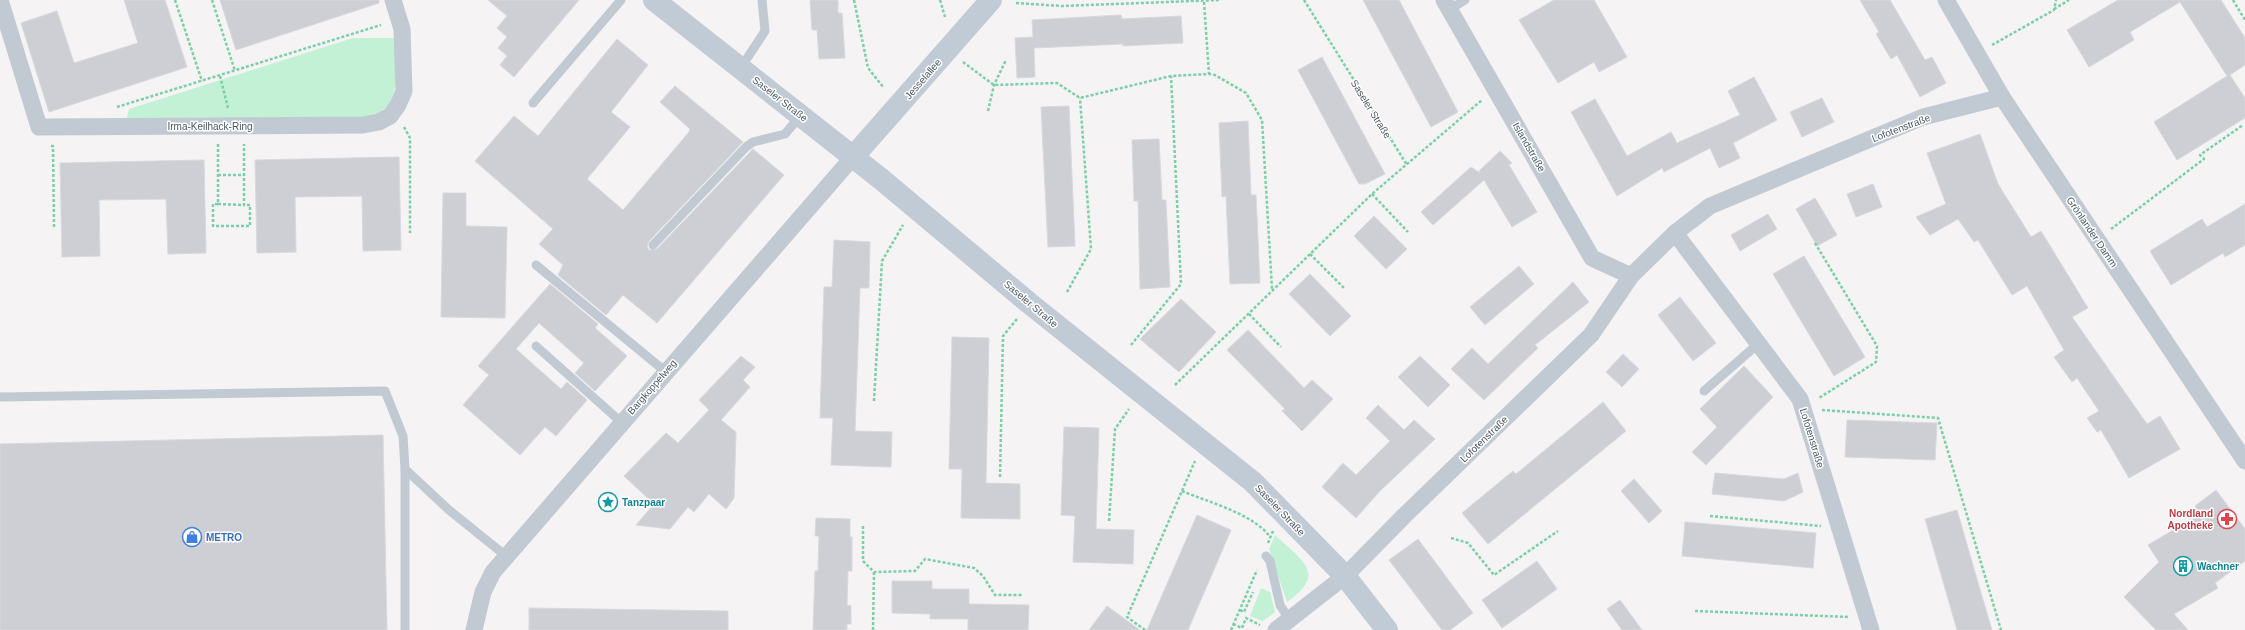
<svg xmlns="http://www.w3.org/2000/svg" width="2245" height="630" viewBox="0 0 2245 630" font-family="Helvetica,sans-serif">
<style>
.green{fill:#c3f1d5}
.building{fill:#cdcfd5;stroke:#d7d9de}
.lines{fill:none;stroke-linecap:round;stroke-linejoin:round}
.path{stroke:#7ad0a6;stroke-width:2.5;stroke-dasharray:3 2;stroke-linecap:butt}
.lane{stroke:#c1cad2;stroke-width:9}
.street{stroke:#c1cad2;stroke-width:17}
.secondary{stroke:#c1cbd6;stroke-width:22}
.labels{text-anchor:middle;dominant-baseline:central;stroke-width:3;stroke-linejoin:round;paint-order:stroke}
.street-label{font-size:10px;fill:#4a5661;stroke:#fff}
.culture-label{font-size:10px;font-weight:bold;fill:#0d838f;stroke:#fff;text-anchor:start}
.health-label{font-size:10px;font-weight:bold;fill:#be3a42;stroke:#fff;text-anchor:end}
.shop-label{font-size:10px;font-weight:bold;fill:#366cbe;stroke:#fff;text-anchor:start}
</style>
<rect width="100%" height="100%" fill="#f5f3f3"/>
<g class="green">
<path d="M353 38H397C396 69 404 109 366 118L126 122 129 109Z"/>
<path d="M1275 535C1302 561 1328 573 1287 602L1269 549Z"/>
<polygon points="1261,588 1270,592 1275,612 1263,621 1250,616"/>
</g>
<g class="building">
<polygon points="124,0 165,0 187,67 49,112 21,23 57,11 74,63 138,43"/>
<polygon points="220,0 379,0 379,3 236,50"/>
<polygon points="488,0 579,0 514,77 500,65 507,56 498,48 507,37 497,28 507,16"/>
<polygon points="810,0 838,0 838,13 842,13 845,58 819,59 817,30 812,30"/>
<polygon points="1363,0 1399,0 1458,112 1431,127"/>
<polygon points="1554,0 1594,0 1627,57 1599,72 1594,62 1558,83 1519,20"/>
<polygon points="1860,0 1890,0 1925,60 1932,57 1946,83 1920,97 1897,55 1891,59 1876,34 1879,32"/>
<polygon points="2118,0 2221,0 2245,38 2245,65 2230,75 2245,98 2245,118 2177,160 2154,122 2227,76 2180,2 2130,32 2134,40 2089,67 2067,30"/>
<polygon points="1121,15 1122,19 1181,16 1183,43 1123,46 1123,44 1034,48 1035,77 1017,78 1015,38 1033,37 1032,20"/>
<polygon points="617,39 648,65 611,112 630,127 587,179 623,210 689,132 690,129 660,102 675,86 743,142 649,241 647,246 649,250 657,249 753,149 784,175 657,323 623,295 606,315 558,275 563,265 539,244 553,229 475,161 514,116 538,136"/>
<polygon points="1322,57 1385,174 1365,184 1359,184 1298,70"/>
<polygon points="1754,77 1777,120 1733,143 1740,158 1719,168 1710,148 1664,172 1662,168 1617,196 1571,112 1595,99 1627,156 1671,132 1677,143 1740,115 1728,91"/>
<polygon points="1822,98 1834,122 1802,137 1790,112"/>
<polygon points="1069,106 1075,246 1048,247 1041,107"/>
<polygon points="1248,121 1251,195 1256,195 1260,283 1230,284 1226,196 1222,197 1219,123"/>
<polygon points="1980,134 1998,184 2031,237 2041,231 2088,308 2072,317 2147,424 2160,416 2180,449 2129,478 2101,430 2097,432 2087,418 2099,411 2077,378 2072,382 2054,357 2064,350 2027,286 2012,295 1978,240 1974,242 1958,219 1930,235 1916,217 1946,204 1927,153"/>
<polygon points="1159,139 1162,200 1166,200 1170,287 1140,289 1138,201 1134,201 1132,140"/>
<polygon points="1500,151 1512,163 1509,165 1537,212 1512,227 1484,180 1433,225 1421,212 1471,167 1480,173 1479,171"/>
<polygon points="399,157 401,250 363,251 362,196 295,197 296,252 257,253 255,160"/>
<polygon points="204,160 206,253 168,254 166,199 99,200 100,256 62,257 60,163"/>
<polygon points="1873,184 1882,207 1856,217 1847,194"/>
<polygon points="443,193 466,193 466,226 507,227 505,318 441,317"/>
<polygon points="1815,198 1837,235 1817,246 1796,209"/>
<polygon points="2245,204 2245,245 2225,257 2223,253 2171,285 2150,251 2202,219 2207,227"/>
<polygon points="1768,214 1777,229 1740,251 1731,235"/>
<polygon points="1374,216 1407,249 1386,269 1354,236"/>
<polygon points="834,240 870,242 869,288 860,288 855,431 892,432 891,467 831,465 833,418 820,418 824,287 832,287"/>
<polygon points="1804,256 1865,357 1834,376 1773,274"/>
<polygon points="1519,266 1534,284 1485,325 1470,307"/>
<polygon points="1310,274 1351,316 1330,336 1289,294"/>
<polygon points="1573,282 1589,302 1535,345 1538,348 1484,400 1451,369 1472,348 1488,364"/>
<polygon points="550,284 598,324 595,328 627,356 595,391 575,373 584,363 539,323 516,349 561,389 567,382 587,400 556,436 545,427 520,455 463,405 489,375 478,366"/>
<polygon points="1680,297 1716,343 1693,361 1658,315"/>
<polygon points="1181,299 1216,332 1179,372 1140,339"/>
<polygon points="1248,330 1304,388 1312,380 1333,399 1302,431 1282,411 1285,409 1227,350"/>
<polygon points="952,337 989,338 986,483 1020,484 1020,519 961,518 962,469 949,469"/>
<polygon points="1623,354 1639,369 1622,387 1606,372"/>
<polygon points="741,356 755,367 743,380 750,387 721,420 736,432 734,498 726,509 709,494 694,512 688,507 670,529 636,525 654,504 624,476 666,433 678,443 709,410 699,400"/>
<polygon points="1420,356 1450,385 1428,407 1398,377"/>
<polygon points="1744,366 1773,397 1706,465 1692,452 1717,427 1700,409"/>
<polygon points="1603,402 1626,431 1488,544 1462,513 1513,471 1516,474"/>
<polygon points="1378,405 1404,430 1414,420 1435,439 1380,491 1356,518 1322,487 1343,463 1356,475 1390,441 1366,418"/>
<polygon points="1847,420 1937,423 1935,460 1845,457"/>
<polygon points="1064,427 1099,428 1096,529 1134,530 1133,564 1073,562 1075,516 1061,515"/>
<polygon points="383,435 387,630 0,630 0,444"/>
<polygon points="1715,473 1784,479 1798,473 1803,492 1784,501 1712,494"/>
<polygon points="1634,479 1662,511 1649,523 1621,491"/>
<polygon points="2216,490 2245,529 2245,561 2215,583 2218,588 2174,614 2188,630 2156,630 2124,597 2159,562 2148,545 2200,514 2195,506"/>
<polygon points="1957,510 1981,593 1992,630 1957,630 1925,519"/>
<polygon points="1197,515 1231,530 1188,630 1147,630"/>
<polygon points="816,518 850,519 850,537 852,537 852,571 848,571 847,605 851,606 851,624 847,624 847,630 813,630 815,571 818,571 819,536 815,536"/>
<polygon points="1685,522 1816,533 1813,568 1682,556"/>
<polygon points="1418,539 1473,613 1450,630 1442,630 1389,560"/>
<polygon points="1537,561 1557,589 1502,628 1482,600"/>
<polygon points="892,581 932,581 932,589 969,589 969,604 1029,605 1028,630 968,630 968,619 930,619 930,614 892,613"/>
<polygon points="1620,600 1642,630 1622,630 1607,609"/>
<polygon points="1107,606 1140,630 1089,630"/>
<polygon points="529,608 728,611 728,630 529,630"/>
</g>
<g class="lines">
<g class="path">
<polyline points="175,0 202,81"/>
<polyline points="212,0 235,71"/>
<polyline points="854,0 868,68 884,88"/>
<polyline points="940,0 945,17"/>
<polyline points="1304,0 1407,165"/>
<polyline points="2233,0 2245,20"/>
<polyline points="1204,2 1209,74"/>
<polyline points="1016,3 1062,6 1220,0"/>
<polyline points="2054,9 2069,0"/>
<polyline points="1992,45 2054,10 2056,0"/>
<polyline points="963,62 994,85 1057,83 1080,98 1171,76 1209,74 1215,75 1246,93 1262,120 1272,289"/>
<polyline points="220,76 228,108"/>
<polyline points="117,107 381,25"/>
<polyline points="988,111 994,85 1006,60"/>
<polyline points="404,127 410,138 410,233"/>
<polyline points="218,144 218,204 213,204 213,226 250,226 250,205 244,205 244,144"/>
<polyline points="51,146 53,146 54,227"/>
<polyline points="218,175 244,175"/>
<polyline points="1372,194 1408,232"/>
<polyline points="218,204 244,205"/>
<polyline points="2111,229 2204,159 2200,155 2243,125"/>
<polyline points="1815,243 1877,346 1876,362 1819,398"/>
<polyline points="1310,254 1344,288"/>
<polyline points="1067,292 1091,249 1080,98"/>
<polyline points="1249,314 1281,347"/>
<polyline points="1131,345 1181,284 1171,76"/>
<polyline points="1175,385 1372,194 1482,100"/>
<polyline points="874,401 882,261 903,225"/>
<polyline points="1822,410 1938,418 2001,630"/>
<polyline points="1000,477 1003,336 1017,319"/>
<path d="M1182 491C1208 502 1254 514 1270 537"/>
<polyline points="1710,516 1821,526"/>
<polyline points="1109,521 1115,429 1129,409"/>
<polyline points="863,526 863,561 874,572 915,571 925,559 974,568 983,576 995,595 1023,595"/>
<polyline points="1451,538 1468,543 1494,575 1558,531"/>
<polyline points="1268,543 1273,531"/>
<polyline points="1240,610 1244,612 1253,592"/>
<polyline points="1695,611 1849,617"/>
<polyline points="1233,624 1242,628 1246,618 1260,625"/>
<polyline points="873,630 874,572"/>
<polyline points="1145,630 1127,617 1195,461"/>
<polyline points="1231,630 1257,570"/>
</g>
<g class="lane">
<polyline points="1449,10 1465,0"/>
<polyline points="740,69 765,31 762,0"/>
<polyline points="533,103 621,0"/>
<polyline points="653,245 746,147 753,142 785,134 801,115"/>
<polyline points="536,265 666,372"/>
<polyline points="536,346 621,422"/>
<polyline points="1704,391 1758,344"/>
<polyline points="0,397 385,391 403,436 405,469 449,510 506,556"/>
<polyline points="1266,556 1270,561 1280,605 1289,619"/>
<polyline points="405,630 405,469"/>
</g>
<g class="street">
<polyline points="0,0 39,127 363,125 379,122 390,116 398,105 404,91 402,29 393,0"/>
<polyline points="1444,0 1592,258 1631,276"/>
<polyline points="1946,0 2002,97 2245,461"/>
<polyline points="1675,233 1800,399 1871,630"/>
<polyline points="474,630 483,592 493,572 853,157"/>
<polyline points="1276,630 1345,576 1405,515 1591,335 1631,276 1675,233 1710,206 1923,117 2002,97"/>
</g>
<g class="secondary">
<polyline points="654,0 881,179 1029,303 1253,482 1345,576 1387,630"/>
<polyline points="853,157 991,0"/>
</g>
</g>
<defs>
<g id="sight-ring" transform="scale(1)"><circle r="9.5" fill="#fff" stroke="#0f9aa8" stroke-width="1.5"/><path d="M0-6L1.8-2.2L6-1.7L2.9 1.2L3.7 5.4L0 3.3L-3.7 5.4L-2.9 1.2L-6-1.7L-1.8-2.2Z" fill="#0f9aa8"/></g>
<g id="pharmacy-ring" transform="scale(1)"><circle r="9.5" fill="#fff" stroke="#e0444e" stroke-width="1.5"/><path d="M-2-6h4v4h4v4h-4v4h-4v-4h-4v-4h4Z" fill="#e0444e"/></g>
<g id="shop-ring" transform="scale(1)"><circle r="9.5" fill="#fff" stroke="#3f7fe0" stroke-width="1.5"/><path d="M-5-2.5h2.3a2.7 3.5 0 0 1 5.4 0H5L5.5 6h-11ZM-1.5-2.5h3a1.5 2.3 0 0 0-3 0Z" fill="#3f7fe0"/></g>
<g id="building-ring" transform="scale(1)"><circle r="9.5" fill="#fff" stroke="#0f9aa8" stroke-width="1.5"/><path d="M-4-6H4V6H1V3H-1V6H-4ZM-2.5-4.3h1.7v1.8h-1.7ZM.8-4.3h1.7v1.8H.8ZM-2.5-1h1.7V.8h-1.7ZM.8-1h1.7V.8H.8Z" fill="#0f9aa8"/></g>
</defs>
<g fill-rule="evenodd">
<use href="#sight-ring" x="608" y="502"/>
<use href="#pharmacy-ring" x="2227" y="519"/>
<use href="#shop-ring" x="192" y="537"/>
<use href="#building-ring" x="2183" y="566"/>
</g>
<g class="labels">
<g class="street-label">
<text transform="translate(923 79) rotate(-49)">Jesselallee</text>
<text transform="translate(780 99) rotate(38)">Saseler Straße</text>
<text transform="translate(1371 109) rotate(58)">Saseler Straße</text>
<text x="210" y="126">Irma-Keilhack-Ring</text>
<text transform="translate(1901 128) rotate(-21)">Lofotenstraße</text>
<text transform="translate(1529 147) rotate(60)">Islandstraße</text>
<text transform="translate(2092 232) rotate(56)">Grönlander Damm</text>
<text transform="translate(1031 304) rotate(40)">Saseler Straße</text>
<text transform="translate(652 387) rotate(-49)">Bargkoppelweg</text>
<text transform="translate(1812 438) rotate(73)">Lofotenstraße</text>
<text transform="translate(1484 439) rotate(-44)">Lofotenstraße</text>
<text transform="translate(1280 510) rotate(46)">Saseler Straße</text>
</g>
<g class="culture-label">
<text x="622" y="502">Tanzpaar</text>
<text x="2197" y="566">Wachner</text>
</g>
<g class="health-label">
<text x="2213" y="513">Nordland<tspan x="2213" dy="12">Apotheke</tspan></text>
</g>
<g class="shop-label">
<text x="206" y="537">METRO</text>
</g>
</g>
</svg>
